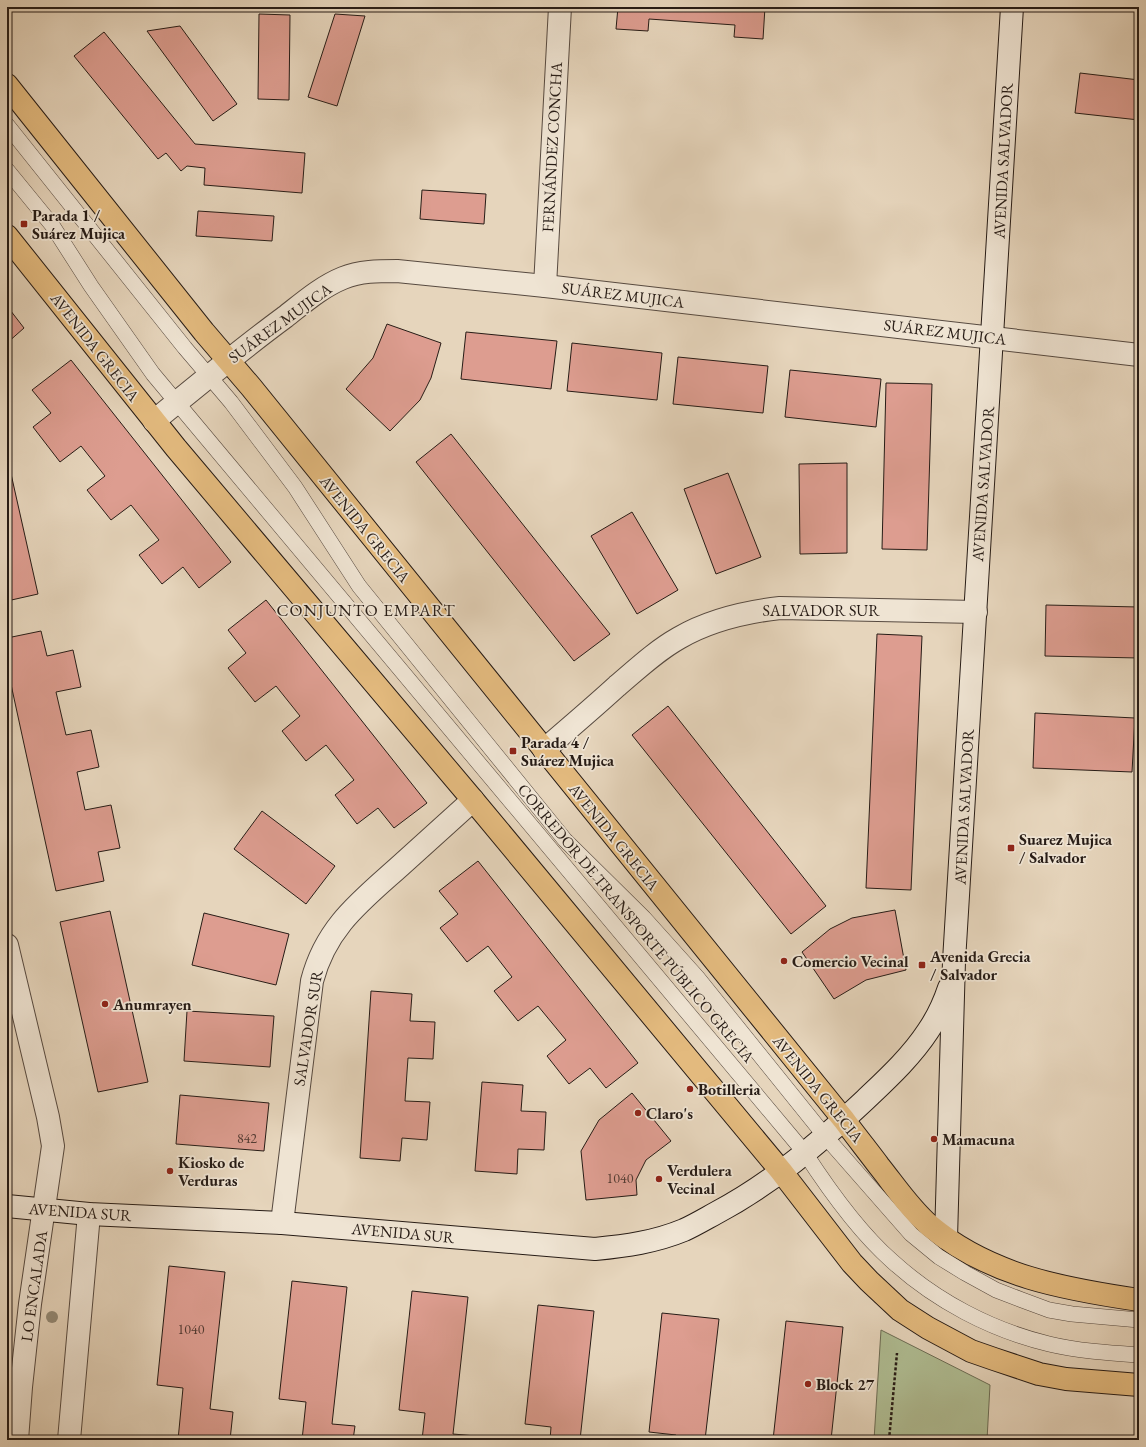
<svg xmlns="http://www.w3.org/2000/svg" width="1146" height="1447" viewBox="0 0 1146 1447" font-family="'EB Garamond',serif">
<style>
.green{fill:#b0be94;stroke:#6c6d55}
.building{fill:#dd9d90;stroke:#271c16}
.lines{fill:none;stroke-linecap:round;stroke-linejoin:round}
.service-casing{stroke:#574a40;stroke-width:16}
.minor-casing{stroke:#574a40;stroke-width:24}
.tertiary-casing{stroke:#574a40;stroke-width:24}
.secondary-casing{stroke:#271c16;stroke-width:24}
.primary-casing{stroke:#271c16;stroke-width:24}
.path{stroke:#271c16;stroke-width:2.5;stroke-dasharray:3 2;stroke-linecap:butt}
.service{stroke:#efe4d3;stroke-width:15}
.minor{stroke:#efe4d3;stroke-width:22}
.tertiary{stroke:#efe4d3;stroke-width:22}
.secondary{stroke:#efe4d3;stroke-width:22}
.primary{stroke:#e3ba7e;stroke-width:22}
.tree{fill:#948a76}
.poi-dot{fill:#8f2418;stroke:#efe4d3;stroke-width:1.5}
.labels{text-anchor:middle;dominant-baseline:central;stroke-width:3.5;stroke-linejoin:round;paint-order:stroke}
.number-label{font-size:14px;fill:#543c34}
.street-label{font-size:16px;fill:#271c16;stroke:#efe4d3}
.poi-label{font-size:16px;font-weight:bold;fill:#271c16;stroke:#efe4d3;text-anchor:start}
.neighbourhood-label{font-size:17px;letter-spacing:1px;fill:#271c16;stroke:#efe4d3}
</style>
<rect width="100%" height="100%" fill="#e6d5bc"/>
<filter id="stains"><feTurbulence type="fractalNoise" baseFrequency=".005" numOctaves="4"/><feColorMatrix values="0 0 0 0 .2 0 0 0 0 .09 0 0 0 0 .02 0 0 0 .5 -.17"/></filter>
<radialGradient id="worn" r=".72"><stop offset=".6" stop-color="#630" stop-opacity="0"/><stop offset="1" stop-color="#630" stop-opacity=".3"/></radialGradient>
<polygon class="green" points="881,1330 990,1385 987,1440 874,1440"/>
<g class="building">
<polygon points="618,7 765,7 763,39 734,37 735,25 649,19 648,31 616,29"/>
<polygon points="259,14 290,15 289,100 258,99"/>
<polygon points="335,14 365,16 337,106 308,97"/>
<polygon points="180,26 237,104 213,121 147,31"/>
<polygon points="104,32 195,144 305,153 302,193 204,185 205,168 187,166 181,171 166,153 158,159 74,56"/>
<polygon points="1080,73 1139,80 1139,120 1075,113"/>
<polygon points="422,190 486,194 484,224 420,219"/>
<polygon points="198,211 274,216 272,241 196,236"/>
<polygon points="7,306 24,328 7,343"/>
<polygon points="387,324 441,343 431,378 420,400 390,431 346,389 373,358"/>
<polygon points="466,332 557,341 551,389 461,379"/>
<polygon points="572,343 662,353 657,400 567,391"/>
<polygon points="678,357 768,366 763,413 673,404"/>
<polygon points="71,360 231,562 199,588 183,567 162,584 139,555 159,540 131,505 111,520 87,490 105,476 81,446 60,462 33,427 51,413 32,390"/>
<polygon points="790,370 881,379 876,427 785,417"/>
<polygon points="886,383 932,384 927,550 882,549"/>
<polygon points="451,434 610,634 574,661 416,462"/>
<polygon points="7,456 38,594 7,601"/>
<polygon points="847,463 847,553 800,554 799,464"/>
<polygon points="728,473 761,557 716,574 684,489"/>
<polygon points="632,512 678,590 637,614 591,536"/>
<polygon points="266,600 427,803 394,828 378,808 357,824 335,795 354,780 326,745 306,761 282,731 300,716 276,686 255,702 228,668 246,653 228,630"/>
<polygon points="1046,605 1139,607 1139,658 1045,656"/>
<polygon points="41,631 47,656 73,650 81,687 56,692 66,735 91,730 99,767 77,772 85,810 111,805 120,848 98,852 104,881 56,891 7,666 7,638"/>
<polygon points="877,634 922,636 911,890 866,888"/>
<polygon points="668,706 826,906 791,934 632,735"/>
<polygon points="1035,713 1135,718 1132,772 1033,768"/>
<polygon points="262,811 335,866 306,904 234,849"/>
<polygon points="478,861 638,1063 606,1088 590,1068 569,1084 547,1056 566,1040 538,1006 518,1021 494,991 512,977 488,946 467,962 440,928 458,914 439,891"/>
<polygon points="895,910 906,970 866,980 834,999 802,952 830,929 852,918"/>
<polygon points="110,911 148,1082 98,1092 60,922"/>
<polygon points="204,913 289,934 276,985 192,965"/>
<polygon points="371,991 412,994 410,1021 435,1022 433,1059 408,1058 405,1101 430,1102 427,1140 402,1138 400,1161 360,1158"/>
<polygon points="187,1011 274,1016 270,1067 184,1061"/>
<polygon points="482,1082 523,1085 521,1111 546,1112 544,1150 518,1149 517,1174 475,1171"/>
<polygon points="632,1093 671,1141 646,1160 636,1180 637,1195 586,1200 581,1151 599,1120"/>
<polygon points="180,1095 269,1103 264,1151 176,1144"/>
<polygon points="169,1266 225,1272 210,1409 233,1412 230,1440 178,1440 183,1388 157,1385"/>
<polygon points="292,1281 347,1287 332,1424 355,1426 353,1440 302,1440 306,1402 279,1399"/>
<polygon points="412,1291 468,1297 453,1434 476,1436 475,1440 422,1440 425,1413 399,1410"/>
<polygon points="538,1305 594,1311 580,1440 550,1440 551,1427 525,1424"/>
<polygon points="662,1313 719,1319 705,1440 675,1440 676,1435 649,1432"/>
<polygon points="786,1321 843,1327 831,1440 773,1440"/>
</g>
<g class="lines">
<g class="service-casing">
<g id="service">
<polyline points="7,125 185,348 231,402 295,487 359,586 565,840 644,918 697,977 825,1136 911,1234 939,1257 965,1273 996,1290 1022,1300 1049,1310 1072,1314 1139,1320"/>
<path d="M7 170 52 225 91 286 153 374 805 1153C829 1190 859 1232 892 1261 936 1301 991 1330 1049 1344 1078 1351 1109 1353 1139 1355"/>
</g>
</g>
<g class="minor-casing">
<g id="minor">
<polyline points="545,286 560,7"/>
<path d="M154 421C197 386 240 350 285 317 303 303 321 287 343 278 360 271 378 271 397 271L545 286 1139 355"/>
<path d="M544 750C568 729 593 708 617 686 637 669 656 651 679 638 710 620 745 612 780 608L976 612"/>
<path d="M282 1223 312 981C326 927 361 901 400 866 424 844 449 822 473 800"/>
</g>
</g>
<g class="tertiary-casing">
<g id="tertiary">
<polyline points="7,945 48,1117 53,1146 30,1304 21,1387 17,1440"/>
<polyline points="69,1440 89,1214"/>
</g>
</g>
<g class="secondary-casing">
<g id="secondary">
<path d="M7 1206 89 1214 282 1223 595 1249C626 1246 655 1242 684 1230 695 1225 705 1219 716 1213 771 1184 819 1143 865 1100 887 1079 911 1057 928 1031 937 1018 944 1003 949 988"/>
<polyline points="946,1238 954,961 1012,7"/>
</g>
</g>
<g class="primary-casing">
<g id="primary">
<path d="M7 85 204 332 251 387 844 1120C855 1135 867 1150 879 1166 895 1186 910 1209 930 1226 990 1276 1064 1289 1139 1300"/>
<polyline points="7,236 176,448 473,800 781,1171 852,1263 869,1281 900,1310 928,1328 971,1351 994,1359 1039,1374 1066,1379 1139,1385"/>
</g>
</g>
<polyline class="path" points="889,1440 897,1353"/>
<use href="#service" class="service"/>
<use href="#minor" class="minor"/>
<use href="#tertiary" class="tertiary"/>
<use href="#secondary" class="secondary"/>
<use href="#primary" class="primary"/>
</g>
<circle class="tree" cx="52" cy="1317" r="6"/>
<g class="poi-dot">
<rect x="20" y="220" width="8" height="8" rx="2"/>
<rect x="509" y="747" width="8" height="8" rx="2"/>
<rect x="1007" y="844" width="8" height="8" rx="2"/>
<circle cx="784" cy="961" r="4"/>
<rect x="918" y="961" width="8" height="8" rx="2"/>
<circle cx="105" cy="1004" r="4"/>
<circle cx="690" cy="1089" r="4"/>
<circle cx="638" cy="1113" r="4"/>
<circle cx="934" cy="1139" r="4"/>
<circle cx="170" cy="1171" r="4"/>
<circle cx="659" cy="1179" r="4"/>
<circle cx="808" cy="1384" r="4"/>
</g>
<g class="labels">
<g class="number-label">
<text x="247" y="1138">842</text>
<text x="620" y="1178">1040</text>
<text x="191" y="1329">1040</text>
</g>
<g class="street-label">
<text transform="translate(552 147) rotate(-87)">FERNÁNDEZ CONCHA</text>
<text transform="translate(1003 161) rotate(-87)">AVENIDA SALVADOR</text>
<text transform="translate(623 295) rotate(7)">SUÁREZ MUJICA</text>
<text transform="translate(280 323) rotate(-36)">SUÁREZ MUJICA</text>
<text transform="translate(945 332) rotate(7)">SUÁREZ MUJICA</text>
<text transform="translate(95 347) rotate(52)">AVENIDA GRECIA</text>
<text transform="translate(983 484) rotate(-86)">AVENIDA SALVADOR</text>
<text transform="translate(365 529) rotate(51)">AVENIDA GRECIA</text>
<text x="821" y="610">SALVADOR SUR</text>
<text transform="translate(964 807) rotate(-87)">AVENIDA SALVADOR</text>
<text transform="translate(614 837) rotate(51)">AVENIDA GRECIA</text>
<text transform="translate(636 923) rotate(50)">CORREDOR DE TRANSPORTE PÚBLICO GRECIA</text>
<text transform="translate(308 1028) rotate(-81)">SALVADOR SUR</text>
<text transform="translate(818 1089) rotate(51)">AVENIDA GRECIA</text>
<text transform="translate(80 1212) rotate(4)">AVENIDA SUR</text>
<text transform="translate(403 1233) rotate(5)">AVENIDA SUR</text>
<text transform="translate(34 1286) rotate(-82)">LO ENCALADA</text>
</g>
<g class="poi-label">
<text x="32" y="215">Parada 1 /<tspan x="32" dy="18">Suárez Mujica</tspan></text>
<text x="521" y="742">Parada 4 /<tspan x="521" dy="18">Suárez Mujica</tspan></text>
<text x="1019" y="839">Suarez Mujica<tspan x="1019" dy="18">/ Salvador</tspan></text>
<text x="930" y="956">Avenida Grecia<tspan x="930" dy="18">/ Salvador</tspan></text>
<text x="792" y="961">Comercio Vecinal</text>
<text x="113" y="1004">Anumrayen</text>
<text x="698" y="1089">Botilleria</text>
<text x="646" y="1113">Claro's</text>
<text x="942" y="1139">Mamacuna</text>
<text x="178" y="1162">Kiosko de<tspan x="178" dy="18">Verduras</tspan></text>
<text x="667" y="1170">Verdulera<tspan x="667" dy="18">Vecinal</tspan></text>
<text x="816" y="1384">Block 27</text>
</g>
<g class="neighbourhood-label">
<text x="366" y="610">CONJUNTO EMPART</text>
</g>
</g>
<rect width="1146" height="1447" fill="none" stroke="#e6d5bc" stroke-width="24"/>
<rect x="8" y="8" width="1130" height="1431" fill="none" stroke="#271c16" stroke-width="2"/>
<rect x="12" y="12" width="1122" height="1423" fill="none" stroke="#271c16"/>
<rect width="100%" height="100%" filter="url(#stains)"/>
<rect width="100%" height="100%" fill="url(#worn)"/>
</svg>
